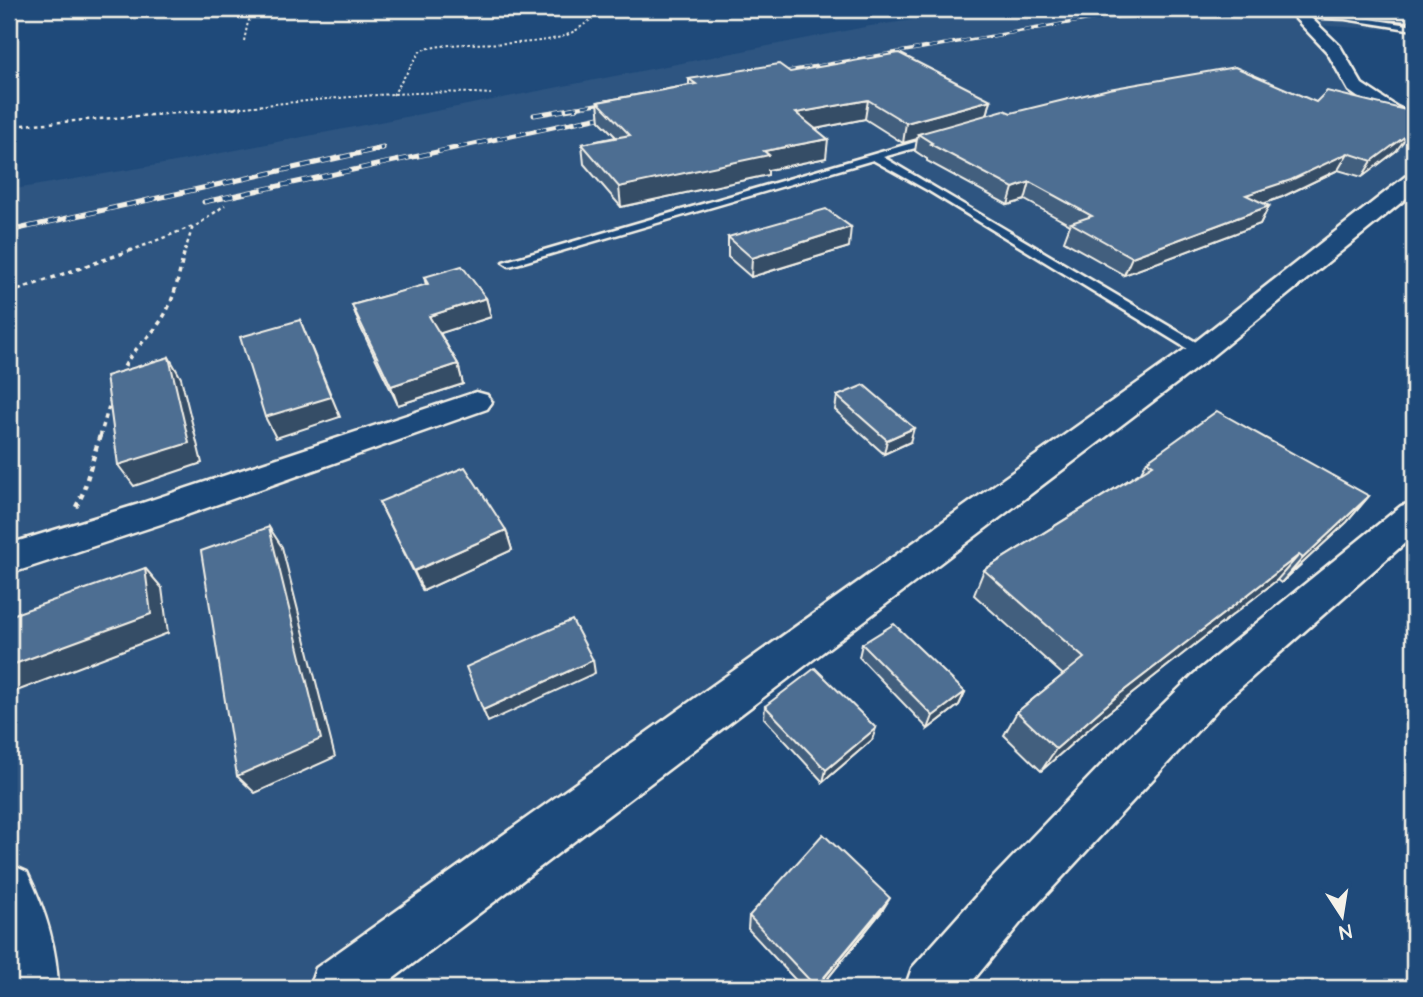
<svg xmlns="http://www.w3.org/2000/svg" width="1423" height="997" viewBox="0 0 1423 997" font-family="'Architects Daughter',sans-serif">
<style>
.built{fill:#2d5581}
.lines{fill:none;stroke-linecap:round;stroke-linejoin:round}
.service-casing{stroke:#f4f1e8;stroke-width:5}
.minor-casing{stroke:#f4f1e8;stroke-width:5}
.path-far3{stroke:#f4f1e8;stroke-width:2;stroke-dasharray:2.5 2.5;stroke-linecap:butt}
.path-far2{stroke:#f4f1e8;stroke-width:2.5;stroke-dasharray:3.5 3.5;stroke-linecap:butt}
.path-far1{stroke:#f4f1e8;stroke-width:3.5;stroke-dasharray:4.5 4.5;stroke-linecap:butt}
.path{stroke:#f4f1e8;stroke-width:4.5;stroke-dasharray:5 5;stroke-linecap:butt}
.service{fill:#1f4a7a;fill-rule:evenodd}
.minor{fill:#1f4a7a;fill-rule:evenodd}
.rail-far1-casing{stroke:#f4f1e8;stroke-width:3.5}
.rail-casing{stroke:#f4f1e8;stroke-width:5}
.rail-far1{stroke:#1f4a7a;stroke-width:2.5;stroke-dasharray:8;stroke-linecap:butt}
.rail{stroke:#1f4a7a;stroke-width:3.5;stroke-dasharray:10;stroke-linecap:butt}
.wall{fill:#425f7e;stroke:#f4f1e8;stroke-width:2}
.shaded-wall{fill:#364d66;stroke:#f4f1e8;stroke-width:2}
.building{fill:#4d6e92;stroke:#f4f1e8;stroke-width:2}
</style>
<rect width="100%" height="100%" fill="#1f4a7a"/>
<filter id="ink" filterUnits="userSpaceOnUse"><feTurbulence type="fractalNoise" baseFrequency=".0143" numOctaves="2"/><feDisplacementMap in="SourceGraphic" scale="14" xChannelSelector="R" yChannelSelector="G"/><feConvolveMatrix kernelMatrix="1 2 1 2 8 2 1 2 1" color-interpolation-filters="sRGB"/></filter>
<g filter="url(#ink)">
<polygon class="built" points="992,9 1414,10 1414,31 1312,25 1355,87 1414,122 1414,181 1200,351 336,988 9,988 9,190 175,162 870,26"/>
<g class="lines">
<g class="service-casing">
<g id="service">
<polygon points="1300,13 1345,15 1414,26 1414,30 1345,19 1297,17"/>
<polygon points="936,136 941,139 940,141 883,157 1206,348 1208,351 1206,354 1196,354 929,191 873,160 513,265 509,266 503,262"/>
</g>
</g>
<g class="minor-casing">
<g id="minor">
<polygon points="1282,9 1414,12 1414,21 1308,15 1340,46 1362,84 1397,107 1414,115 1414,128 1383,115 1349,91 1327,52 1291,14"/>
<polygon points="1414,174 1414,192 1211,357 381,988 309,988 316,968 1191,345 1406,176"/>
<polygon points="476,392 487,395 492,402 487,409 161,524 9,574 9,544 136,505"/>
<polygon points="1414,502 1414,535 1224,702 1022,921 967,988 905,988 912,968 986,885 1107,759 1194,674 1401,506"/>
<path d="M9 864 27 872C45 909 57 947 58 988H9Z"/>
</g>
</g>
<g class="path-far3">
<polyline points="244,41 248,22 256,9"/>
<path d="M393 95 421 50C467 38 515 49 561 37 579 32 591 17 607 9"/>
<path d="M220 109C309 102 401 88 491 94"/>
</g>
<g class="path-far2">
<polyline points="9,126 242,108"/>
<polyline points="130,251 193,226"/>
<polyline points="185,251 192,229 225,205"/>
</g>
<g class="path-far1">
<polyline points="9,293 135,249"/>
<path d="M121 375C128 352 147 341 160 322 175 301 179 274 185 249"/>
<polyline points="100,437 111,399"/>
</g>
<polyline class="path" points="76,507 83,493 100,435"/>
<use href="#service" class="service"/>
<use href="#minor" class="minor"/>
<g class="rail-far1-casing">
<g id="rail-far1">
<polyline points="771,74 1097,18 1181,14 1238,15"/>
<polyline points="567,109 615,101"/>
</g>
</g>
<g class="rail-casing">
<g id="rail">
<polyline points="534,115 577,108"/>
<polyline points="204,202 618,113"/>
<polyline points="9,231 383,148"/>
</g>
</g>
<use href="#rail-far1" class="rail-far1"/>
<use href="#rail" class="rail"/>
</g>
<g class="wall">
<polygon points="790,72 991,100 987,115 1011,113 1396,151 1362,177 1338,170 1282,197 1263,203 1269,206 1260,224 1124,275 1064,241 1070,225 1025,200 1008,205 927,161 927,159 915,151 917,139 903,143 865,119 815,129 826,158 768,170 768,175 621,207 584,164 582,144 616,137 600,121 598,102 689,85 689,79"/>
<polygon points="728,237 849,247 751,277 728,257"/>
<polygon points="424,277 486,298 491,317 440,333 458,364 463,384 398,405 359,324 352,305 426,285"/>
<polygon points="837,396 910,442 884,454 835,410"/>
<polygon points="1147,461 1369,496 1347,522 1281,583 1277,580 1100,719 1041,771 1004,735 1017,712 1063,675 974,595 984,570 1141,472"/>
<polygon points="379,502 506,530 512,550 423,591"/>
<polygon points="862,644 965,692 959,705 928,729 859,657"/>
<polygon points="765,706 872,740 823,782 764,718"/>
<polygon points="882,911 820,988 803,988 748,929 749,916"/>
</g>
<g class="shaded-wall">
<polygon points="868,100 865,119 795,133 796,113"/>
<polygon points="991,100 986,119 918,134 917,139 903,143 906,123"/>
<polygon points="1414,125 1412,130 1396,151 1362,177 1372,161"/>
<polygon points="828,139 826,158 768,170 768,175 621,207 619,187 764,151"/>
<polygon points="1348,153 1338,170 1282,197 1237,213 1246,195"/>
<polygon points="1030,182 1025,200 1008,205 1013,188"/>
<polygon points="1269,206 1260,224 1124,275 1132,257"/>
<polygon points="851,227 849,247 751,277 752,258"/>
<polygon points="486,298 491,317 435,335 429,316"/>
<polygon points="300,320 340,417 276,438 265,417"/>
<polygon points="169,357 181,378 202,463 134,486 118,465"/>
<polygon points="458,364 463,384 398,405 391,386"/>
<polygon points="914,428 910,442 884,454 887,440"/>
<polygon points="1369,496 1347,522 1281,583 1303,558"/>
<polygon points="269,527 282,547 335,757 255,793 237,776"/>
<polygon points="506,530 512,550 423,591 414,571"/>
<polygon points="1299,555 1277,580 1100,719 1041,771 1056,749 1117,696"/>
<polygon points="145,568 162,588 168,633 9,694 9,666"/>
<polygon points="593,660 595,673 488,722 483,710"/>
<polygon points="965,692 959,705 928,729 933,716"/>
<polygon points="876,728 872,740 823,782 826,770"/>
<polygon points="890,898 882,911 820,988 816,988"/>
</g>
<g class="building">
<polygon points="899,53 991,100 906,123 868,100 796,113 828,139 764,151 769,155 619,187 582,144 630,135 598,102 696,84 689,79 779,64 790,72"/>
<polygon points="1235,67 1316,102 1327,91 1414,112 1414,125 1407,135 1372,161 1348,153 1291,180 1246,195 1269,206 1132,257 1071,223 1092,216 1030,182 1013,188 930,144 932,143 918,134 1004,110 1011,113 1109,89"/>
<polygon points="826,209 851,227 752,258 728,237"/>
<polygon points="462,266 486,298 429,316 458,364 391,386 352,305 428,284 424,277"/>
<polygon points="300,320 331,397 265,417 240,337"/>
<polygon points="169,357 189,443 118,465 106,376"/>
<polygon points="864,385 914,428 887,440 837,396"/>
<polygon points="1217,411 1369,496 1303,558 1299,555 1117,696 1056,749 1017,712 1084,658 984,570 1153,465 1147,461"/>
<polygon points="465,467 506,530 414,571 379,502"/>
<polygon points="269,527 321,739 237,776 201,551"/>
<polygon points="145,568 151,614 9,666 9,616"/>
<polygon points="572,620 593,660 483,710 466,667"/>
<polygon points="894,624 965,692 933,716 862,644"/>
<polygon points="815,668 876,728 826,770 765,706"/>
<polygon points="823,834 890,898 816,987 749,916"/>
</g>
</g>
<rect width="1423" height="997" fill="none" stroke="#1f4a7a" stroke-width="35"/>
<rect x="18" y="18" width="1388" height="962" fill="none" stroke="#f4f1e8" stroke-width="2.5" filter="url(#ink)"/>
<g transform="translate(1342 916) rotate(168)" stroke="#1f4a7a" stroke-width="5" paint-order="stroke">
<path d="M0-5L12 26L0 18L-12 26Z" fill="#f4f1e8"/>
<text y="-10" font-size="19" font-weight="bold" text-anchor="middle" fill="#f4f1e8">N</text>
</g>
</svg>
